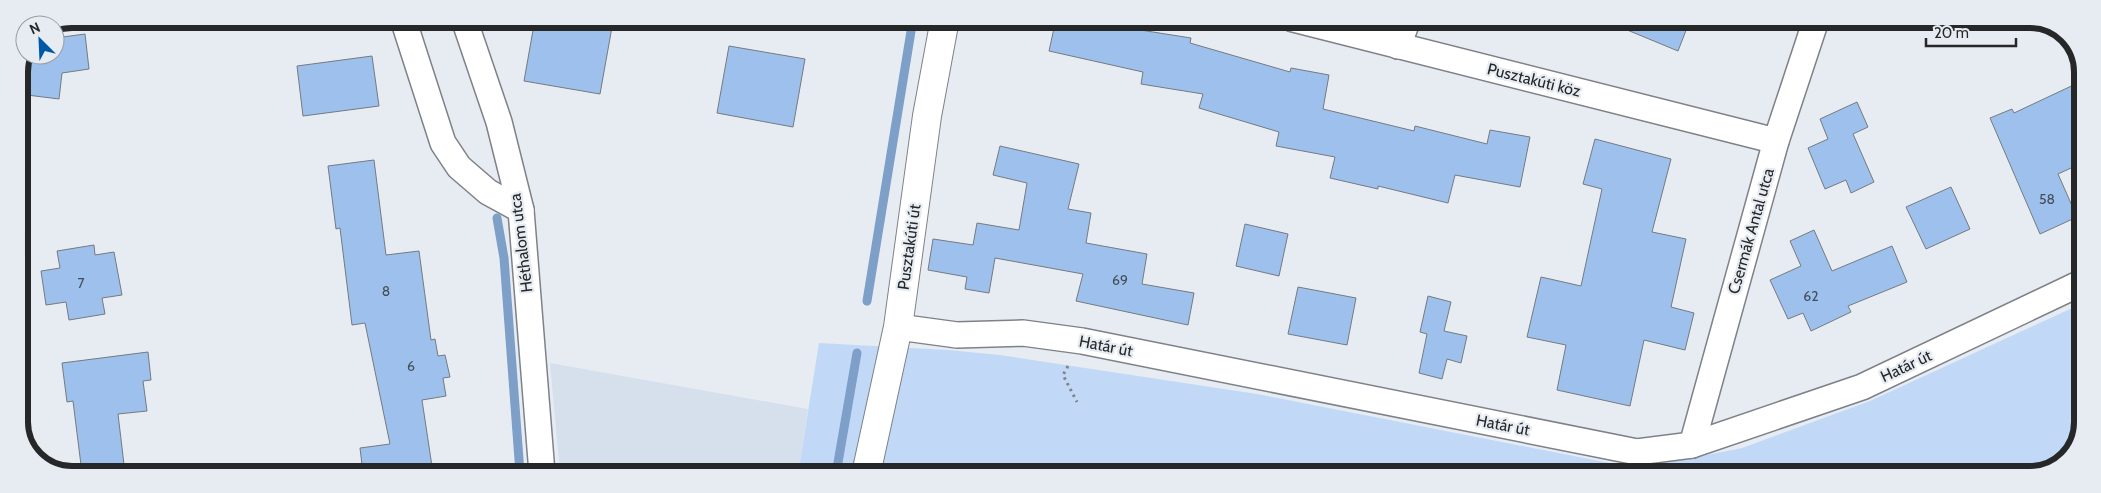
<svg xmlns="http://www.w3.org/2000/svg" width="2101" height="493" viewBox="0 0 2101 493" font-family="Cabin,sans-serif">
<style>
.built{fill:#d6e0ed}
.green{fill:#c1d9f6}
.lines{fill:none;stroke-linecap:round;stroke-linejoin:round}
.stream{stroke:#7d9fc8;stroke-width:9}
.building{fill:#9dc1ec;stroke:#757a7f}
.service-casing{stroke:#7e8288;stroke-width:15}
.minor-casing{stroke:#7e8288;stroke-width:28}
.tertiary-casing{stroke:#7e8288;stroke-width:30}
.path{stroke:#818488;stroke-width:3;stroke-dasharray:2.5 4;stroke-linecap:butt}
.service{stroke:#fff;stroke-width:12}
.minor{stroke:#fff;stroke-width:25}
.tertiary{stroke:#fff;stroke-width:28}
.labels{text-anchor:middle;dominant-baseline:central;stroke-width:4.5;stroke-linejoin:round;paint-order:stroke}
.number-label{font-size:14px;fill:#434e5a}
.street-label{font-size:16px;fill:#252729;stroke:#e7ecf2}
.rim{fill:none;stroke:#252729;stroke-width:6}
</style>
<rect width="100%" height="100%" fill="#e7ecf2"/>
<polygon class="built" points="550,363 808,409 798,474 560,473"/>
<polygon class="green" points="2081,304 2081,432 2062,463 2030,474 798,474 819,343 948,350 1000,355 1257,394 1640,469 1644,468 1637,452 1692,445 1692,458 1742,448 1870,401"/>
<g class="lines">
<g class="stream">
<polyline points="497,218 504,258 520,473"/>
<polyline points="867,301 913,19"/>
<polyline points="836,474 857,353"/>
</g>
</g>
<g class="building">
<polygon points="535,19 569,19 612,27 600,94 524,81"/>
<polygon points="1056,19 1096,19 1116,24 1115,26 1191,38 1190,43 1290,72 1291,68 1329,75 1323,109 1414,131 1415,126 1487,144 1490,130 1530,137 1520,187 1455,175 1448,203 1378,186 1378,189 1330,178 1335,157 1276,146 1279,132 1199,108 1203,94 1141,84 1143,72 1049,51"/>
<polygon points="1603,20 1690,20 1678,51"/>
<polygon points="85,34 89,69 62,73 59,99 19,94 19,71 25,55 55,55 55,38"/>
<polygon points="729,46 805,59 793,127 717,113"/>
<polygon points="372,56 379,106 303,116 297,66"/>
<polygon points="2082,81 2082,163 2058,174 2077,217 2040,234 1990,118 2012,109 2014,113"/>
<polygon points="1857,102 1868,127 1853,134 1874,182 1851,193 1846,180 1825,189 1808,148 1828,139 1820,119"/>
<polygon points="1595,139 1671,159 1652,232 1686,239 1671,307 1694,313 1685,350 1644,340 1630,406 1557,390 1566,345 1527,337 1541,277 1581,286 1602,189 1583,184"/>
<polygon points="1000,146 1079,164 1068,209 1091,213 1086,243 1147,254 1142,284 1194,293 1188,325 1076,301 1083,274 995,258 989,293 965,289 967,277 928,270 933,239 973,245 977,223 1019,230 1027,183 993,175"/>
<polygon points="374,160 386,255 419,251 431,340 435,339 438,356 445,355 450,377 443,378 446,396 422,400 433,473 363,473 360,448 390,444 365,323 352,325 340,228 336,229 328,166"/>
<polygon points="1951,187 1970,229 1926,249 1906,207"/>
<polygon points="1245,224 1288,234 1279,276 1236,266"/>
<polygon points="1814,230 1832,271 1892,246 1907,282 1848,306 1851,312 1811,331 1803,313 1788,319 1770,280 1801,266 1790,241"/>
<polygon points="94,245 95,255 114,252 122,295 102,298 105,314 69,320 66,302 46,305 41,271 60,268 57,251"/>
<polygon points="1298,287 1356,298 1347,345 1288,334"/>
<polygon points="1428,296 1451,302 1444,331 1467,336 1461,363 1447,359 1442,379 1419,373 1427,334 1420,332"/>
<polygon points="148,352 151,380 143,381 147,411 118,414 125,473 82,473 73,401 67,402 62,363"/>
</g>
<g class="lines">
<g class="service-casing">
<polyline id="service" points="1634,474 1637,452"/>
</g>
<g class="minor-casing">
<g id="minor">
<polyline points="403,19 443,143 459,167 488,192 521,210"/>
<polyline points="464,19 499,122 521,210 542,473"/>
<polyline points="1293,19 1776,141"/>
<polyline points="1398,46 1408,19"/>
<polyline points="898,327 957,335 1023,333 1082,341 1637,452 1692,445 1862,387 2081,283"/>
<polyline points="1692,445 1776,141 1816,20"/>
</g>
</g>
<g class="tertiary-casing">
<polyline id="tertiary" points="866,474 898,327 927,116 945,19"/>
</g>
<polyline class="path" points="1068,366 1063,375 1077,402"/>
<use href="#service" class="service"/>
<use href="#minor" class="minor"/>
<use href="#tertiary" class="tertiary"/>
</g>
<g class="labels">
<g class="number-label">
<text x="2047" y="199">58</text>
<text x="1120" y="280">69</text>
<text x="81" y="283">7</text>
<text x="386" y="291">8</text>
<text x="1811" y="296">62</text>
<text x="411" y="366">6</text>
</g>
<g class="street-label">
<text transform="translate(1534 80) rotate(14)">Pusztakúti köz</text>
<text transform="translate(1751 231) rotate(-74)">Csermák Antal utca</text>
<text transform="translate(521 243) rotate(-97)">Héthalom utca</text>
<text transform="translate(909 247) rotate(-82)">Pusztakúti út</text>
<text transform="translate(1106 346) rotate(11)">Határ út</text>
<text transform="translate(1906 366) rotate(-25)">Határ út</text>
<text transform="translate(1503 425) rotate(11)">Határ út</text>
</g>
</g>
<path d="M0 0H2101V493H0ZM72 28H2030A44 44 0 0 1 2074 72V422A44 44 0 0 1 2030 466H72A44 44 0 0 1 28 422V72A44 44 0 0 1 72 28Z" fill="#e7ecf2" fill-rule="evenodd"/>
<path class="rim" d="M72 28H2030A44 44 0 0 1 2074 72V422A44 44 0 0 1 2030 466H72A44 44 0 0 1 28 422V72A44 44 0 0 1 72 28Z"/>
<g transform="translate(40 40) rotate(336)"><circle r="24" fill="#e7ecf2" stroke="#999da2"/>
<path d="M0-4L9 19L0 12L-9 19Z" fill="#0059a7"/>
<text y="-8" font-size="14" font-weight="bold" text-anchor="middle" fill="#252729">N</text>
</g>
<path d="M1926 38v8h90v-8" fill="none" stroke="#252729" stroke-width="2.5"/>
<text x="1934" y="38" font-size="15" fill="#252729" stroke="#e7ecf2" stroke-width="4" paint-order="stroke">20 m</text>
</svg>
